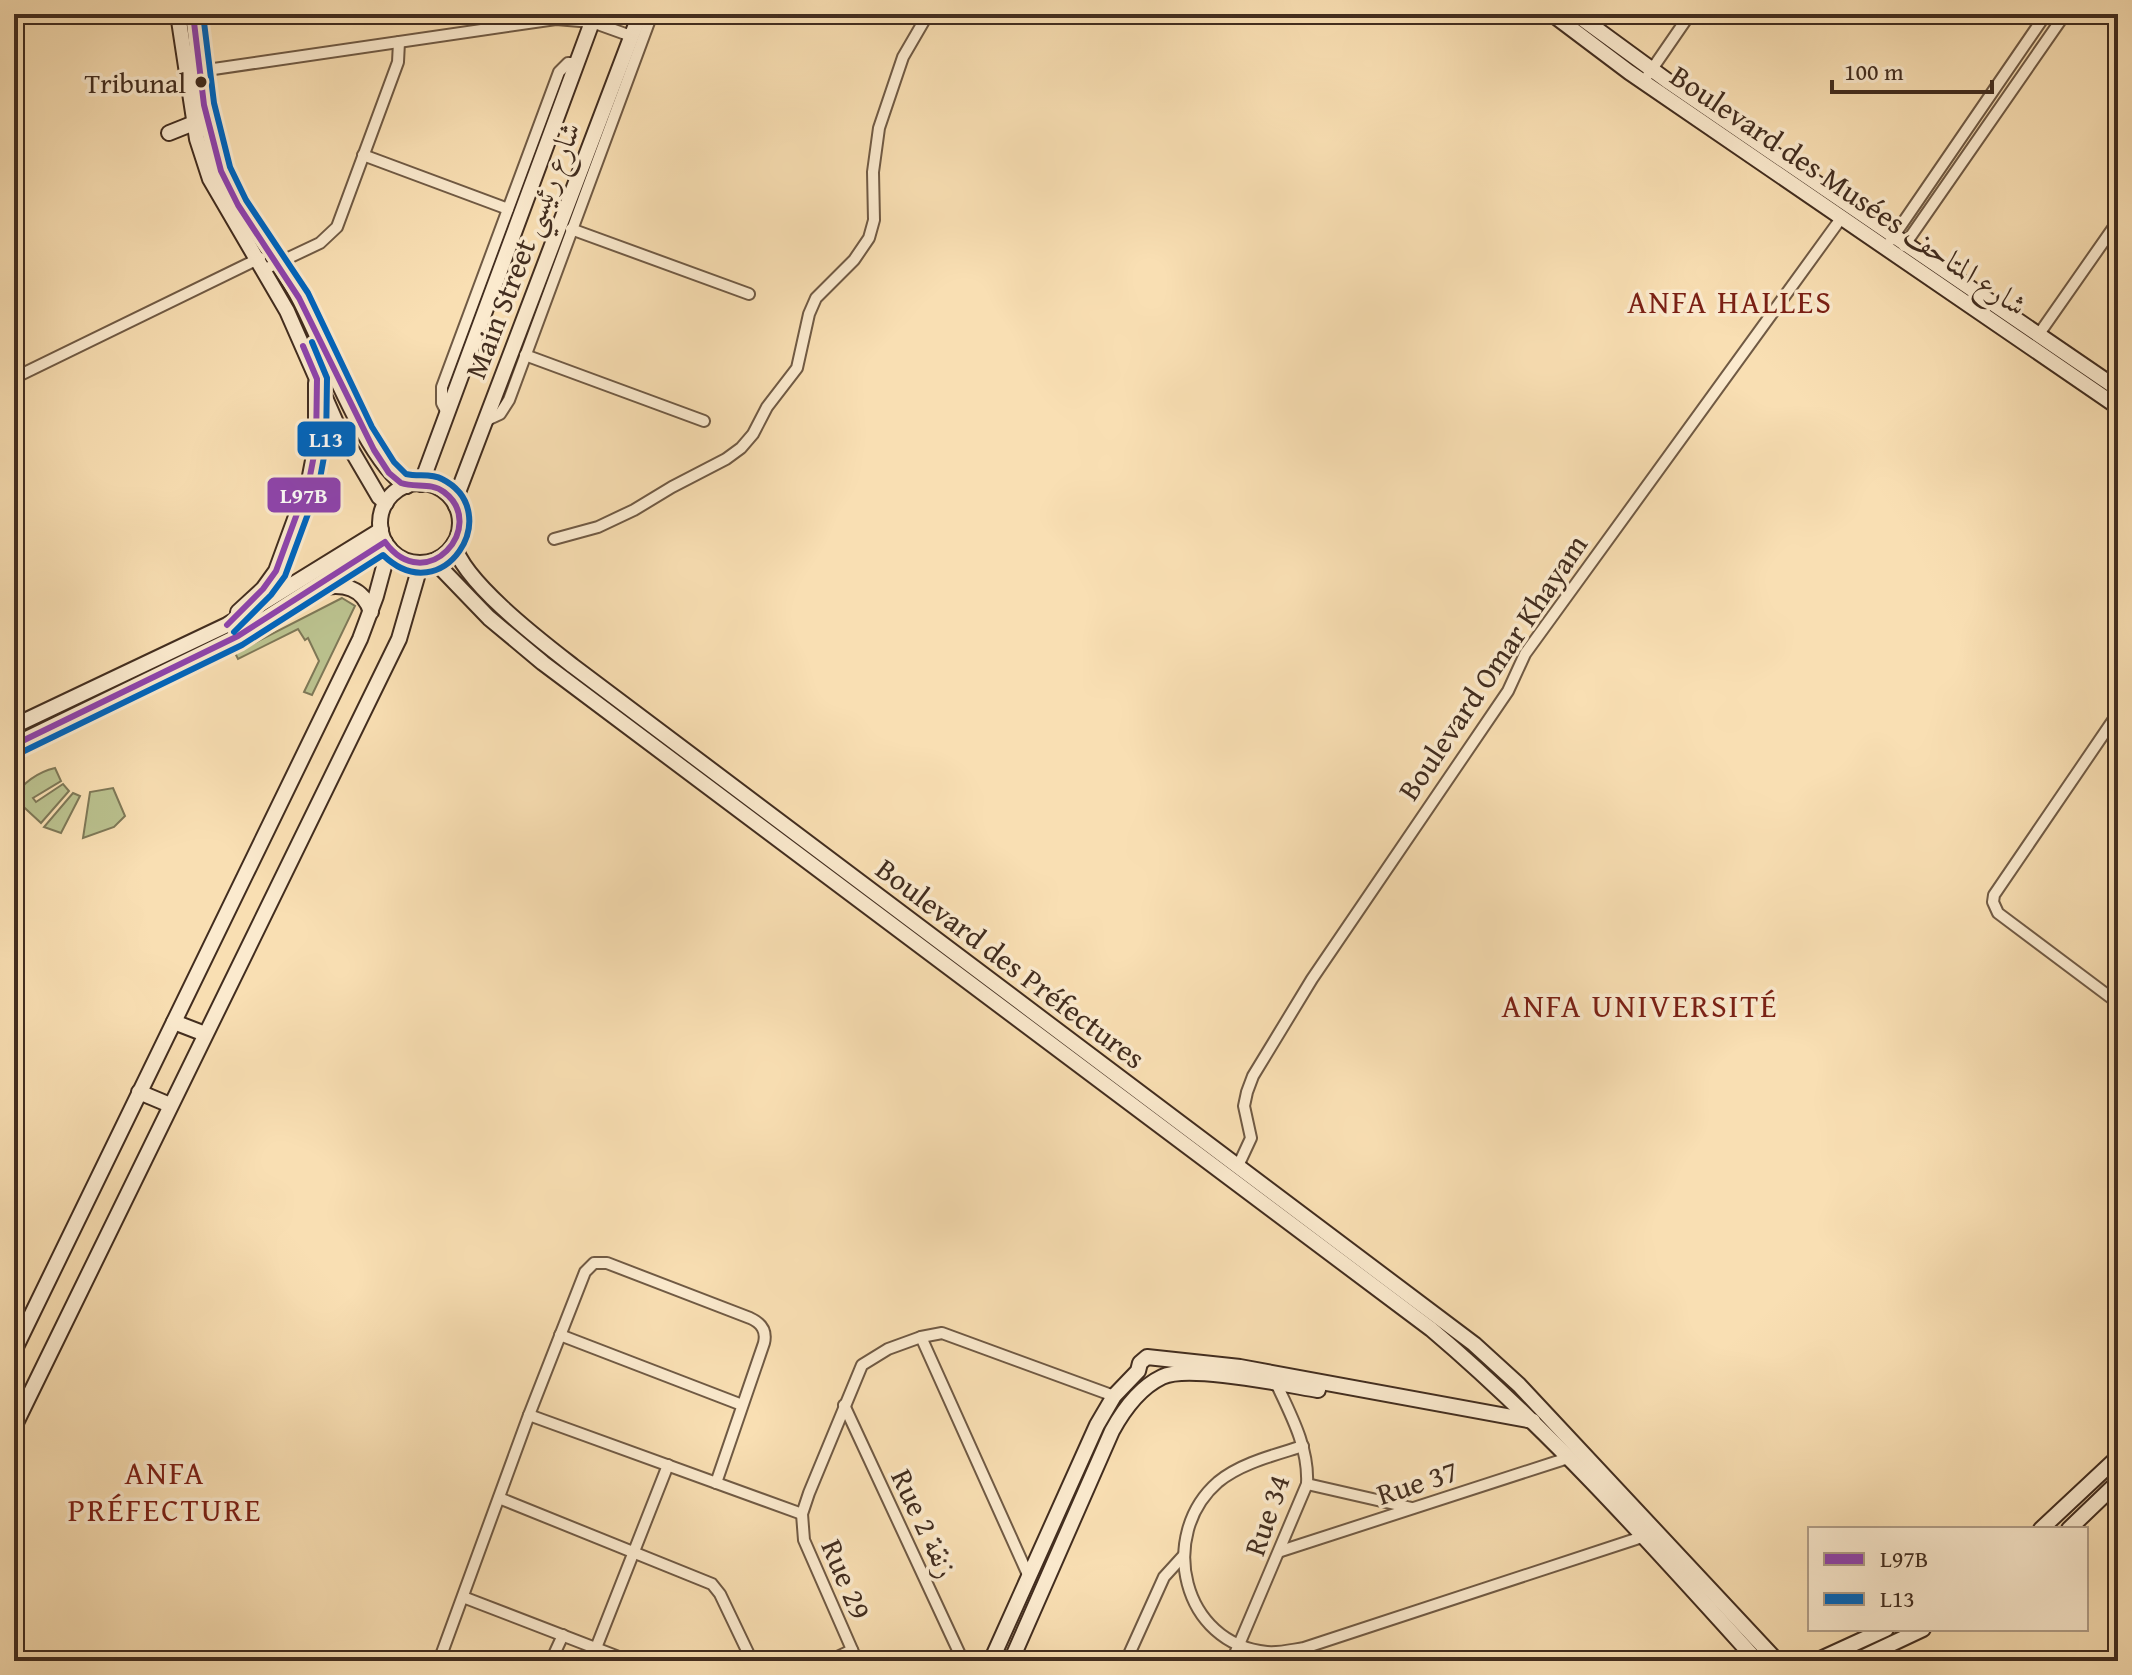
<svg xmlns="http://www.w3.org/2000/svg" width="2132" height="1675" viewBox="0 0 2132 1675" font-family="'Gentium Book Plus',Amiri,serif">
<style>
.green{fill:#bbc28f;stroke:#7e7857;stroke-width:2}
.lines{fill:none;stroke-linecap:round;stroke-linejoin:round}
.street-casing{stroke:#705a44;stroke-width:14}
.secondary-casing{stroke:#422d1f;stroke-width:18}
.street{stroke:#fbeace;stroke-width:10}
.secondary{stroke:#fbeace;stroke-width:14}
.bus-1-casing{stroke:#fbeace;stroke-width:12}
.bus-2-casing{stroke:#fbeace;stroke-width:12}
.bus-1{stroke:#8e44ad;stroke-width:6}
.bus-2{stroke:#0065bd;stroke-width:6}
.bus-dot{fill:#422d1f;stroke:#fbeace;stroke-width:3}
.labels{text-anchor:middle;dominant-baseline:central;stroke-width:7;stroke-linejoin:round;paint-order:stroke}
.bus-label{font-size:28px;fill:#422d1f;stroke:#fbeace;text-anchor:end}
.street-label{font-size:30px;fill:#422d1f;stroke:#fbeace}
.neighbourhood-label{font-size:32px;letter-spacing:2px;fill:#7a1f14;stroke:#fbeace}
.line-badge{stroke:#fbeace;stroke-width:3}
.badge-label{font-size:22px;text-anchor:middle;font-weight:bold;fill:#fff}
</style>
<rect width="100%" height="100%" fill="#f9dfb3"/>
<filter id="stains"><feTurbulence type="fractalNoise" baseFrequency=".0025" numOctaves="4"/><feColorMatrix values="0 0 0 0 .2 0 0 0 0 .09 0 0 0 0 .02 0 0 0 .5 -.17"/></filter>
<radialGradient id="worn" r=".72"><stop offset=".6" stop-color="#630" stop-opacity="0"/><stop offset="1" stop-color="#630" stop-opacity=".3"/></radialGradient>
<g class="green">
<polygon points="342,598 355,606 312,695 304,692 319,661 308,638 305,640 298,629 238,659 235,653"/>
<path d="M55 768 61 781 33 798 36 802 63 784 69 791 41 823 14 798C22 783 38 772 55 768Z"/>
<polygon points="113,788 125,816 114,827 83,838 90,792"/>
<polygon points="73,793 80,796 61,833 44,827"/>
</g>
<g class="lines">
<g class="street-casing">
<g id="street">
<polyline points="200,71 556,19 592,22 631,36"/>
<polyline points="1648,75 1690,14"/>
<polyline points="363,155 508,209"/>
<polyline points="571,229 749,294"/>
<polyline points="1891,240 2046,14"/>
<polyline points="1904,246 2065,14"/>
<polyline points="263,270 320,243 337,227 398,62 399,42"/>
<polyline points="2039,334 2118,221"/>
<polyline points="525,355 704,421"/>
<polyline points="14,378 260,258"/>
<polyline points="447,413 442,403 442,387 559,72 568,63 576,63"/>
<polyline points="485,421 500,414 509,400 652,14"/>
<polyline points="554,539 598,527 634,510 672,487 726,459 741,448 753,434 767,407 797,368 809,314 816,298 854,260 869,238 874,220 873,172 879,128 903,57 928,14"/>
<polyline points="2118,713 1994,895 1993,902 1998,913 2118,1003"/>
<polyline points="1238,1166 1251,1138 1244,1106 1247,1092 1253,1076 1312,979 1508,691 1525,654 1842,217"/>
<polyline points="560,1335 742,1405"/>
<polyline points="921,1337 1029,1577"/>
<polyline points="844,1405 963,1661"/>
<polyline points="529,1415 802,1514"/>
<path d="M1303 1446C1275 1455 1241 1463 1218 1482 1157 1535 1182 1644 1267 1652 1280 1653 1291 1650 1304 1648L1642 1537"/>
<polyline points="1307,1484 1412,1508"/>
<polyline points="499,1498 712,1584 720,1594 752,1661"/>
<polyline points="1281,1551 1568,1458"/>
<polyline points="463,1597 629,1661"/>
<polyline points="596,1648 668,1465"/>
<path d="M439 1661 529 1415 585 1272 594 1263H607L750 1318C761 1323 767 1330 764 1343L716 1483"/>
<polyline points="551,1661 563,1635"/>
<polyline points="829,1661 852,1650"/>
<polyline points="857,1661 804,1540 802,1514 809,1493 862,1365 888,1349 921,1337 942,1333 1114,1396"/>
<polyline points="1126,1661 1164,1577 1184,1555"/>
<path d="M1232 1661 1307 1484C1309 1448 1291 1415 1276 1383"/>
</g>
</g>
<g class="secondary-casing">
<g id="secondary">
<polyline points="178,14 197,139 210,179 287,311 338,427 379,497 386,503"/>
<path d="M193 14C199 63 202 116 218 163 236 214 275 252 299 298 323 343 367 464 407 486"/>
<polyline points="1552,14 1629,72 2118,407"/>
<polyline points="1576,14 1669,82 2118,389"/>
<polyline points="169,133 194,123"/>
<circle cx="420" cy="523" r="40"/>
<polyline points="421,484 595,14"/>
<polyline points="456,506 457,495 640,14"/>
<path d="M454 544C462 581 542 642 573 666L1474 1344 1519 1385 1777 1661"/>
<path d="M434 561 489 618 543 663 1431 1329C1549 1429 1653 1546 1757 1661"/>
<path d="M320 588C343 583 363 587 371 612"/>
<polyline points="238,612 263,589 276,571 309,481 316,445 316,383"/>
<polyline points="14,726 227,625 381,530"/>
<polyline points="14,745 238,636 385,542"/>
<polyline points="174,1022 205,1034"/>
<polyline points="139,1092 170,1105"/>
<polyline points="14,1351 360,639 376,596 389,548"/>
<polyline points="14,1427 399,639 421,563"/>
<polyline points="2041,1529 2118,1457"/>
<polyline points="2069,1529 2118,1482"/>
<polyline points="991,1661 1097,1425 1114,1396 1138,1371 1140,1363 1147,1357 1240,1367 1533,1421"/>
<path d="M1011 1661 1112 1431C1124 1409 1139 1388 1162 1377 1188 1364 1287 1385 1318 1390"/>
<polyline points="1816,1661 1886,1629"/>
<polyline points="1855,1661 1923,1629"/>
</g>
</g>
<use href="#street" class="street"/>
<use href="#secondary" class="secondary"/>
<g class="bus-1-casing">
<g id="bus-1">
<polyline points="227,625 263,589 276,571 309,481 316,445 317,379 303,346"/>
<path d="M14 745 238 636 385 542C426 598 489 526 444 492 431 482 415 488 401 483L389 473 374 450 299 298 238 205 221 171 204 105 193 14"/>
</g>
</g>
<g class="bus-2-casing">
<g id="bus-2">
<polyline points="234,632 271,595 285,576 319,484 326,446 327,378 312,342"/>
<path d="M18 754 242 645 383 555C443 613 507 512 442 479 431 473 418 477 406 474L394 462 372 427 308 293 246 200 230 167 214 103 203 14"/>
</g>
</g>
<use href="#bus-1" class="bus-1"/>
<use href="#bus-2" class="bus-2"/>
</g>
<circle class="bus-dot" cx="201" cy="82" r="7"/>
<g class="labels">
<g class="bus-label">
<text x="186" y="82">Tribunal</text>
</g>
<g class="street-label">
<text transform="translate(1849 190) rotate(34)">Boulevard des Musées شارع المتاحف</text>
<text transform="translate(522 250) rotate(-69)">Main Street شارع رئيسي</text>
<text transform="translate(1492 667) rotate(-56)">Boulevard Omar Khayam</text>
<text transform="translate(1011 963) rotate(37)">Boulevard des Préfectures</text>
<text transform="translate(1417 1482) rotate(-18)">Rue 37</text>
<text transform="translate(1266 1515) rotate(-71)">Rue 34</text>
<text transform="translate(925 1523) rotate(65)">Rue 2 زنقة</text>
<text transform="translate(847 1579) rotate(67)">Rue 29</text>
</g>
<g class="neighbourhood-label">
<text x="1730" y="301">ANFA HALLES</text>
<text x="1640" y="1005">ANFA UNIVERSITÉ</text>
<text x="165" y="1472">ANFA<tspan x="165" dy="37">PRÉFECTURE</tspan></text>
</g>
</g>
<g class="line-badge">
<rect x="296" y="420" width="61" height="38" rx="8" fill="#0065bd"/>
<rect x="266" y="476" width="76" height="38" rx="8" fill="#8e44ad"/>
</g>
<g class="badge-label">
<text x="326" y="447">L13</text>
<text x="304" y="503">L97B</text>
</g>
<rect width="2132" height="1675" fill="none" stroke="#f9dfb3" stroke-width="48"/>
<rect x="16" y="16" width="2100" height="1643" fill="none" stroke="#422d1f" stroke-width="4"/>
<rect x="24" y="24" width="2084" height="1627" fill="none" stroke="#422d1f" stroke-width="2"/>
<rect x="1808" y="1527" width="280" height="104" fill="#fbeace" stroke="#b19e88" stroke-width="2"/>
<rect x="1824" y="1553" width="40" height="12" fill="#8e44ad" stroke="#b19e88" stroke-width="2"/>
<text x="1880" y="1567" font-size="24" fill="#422d1f">L97B</text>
<rect x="1824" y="1593" width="40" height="12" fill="#0065bd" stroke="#b19e88" stroke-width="2"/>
<text x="1880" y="1607" font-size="24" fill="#422d1f">L13</text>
<path d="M1832 80v12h160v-12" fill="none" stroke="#422d1f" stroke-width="4"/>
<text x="1844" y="80" font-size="24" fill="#422d1f" stroke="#fbeace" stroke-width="6" paint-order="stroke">100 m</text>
<rect width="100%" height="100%" filter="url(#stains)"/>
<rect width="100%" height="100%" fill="url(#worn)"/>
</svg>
